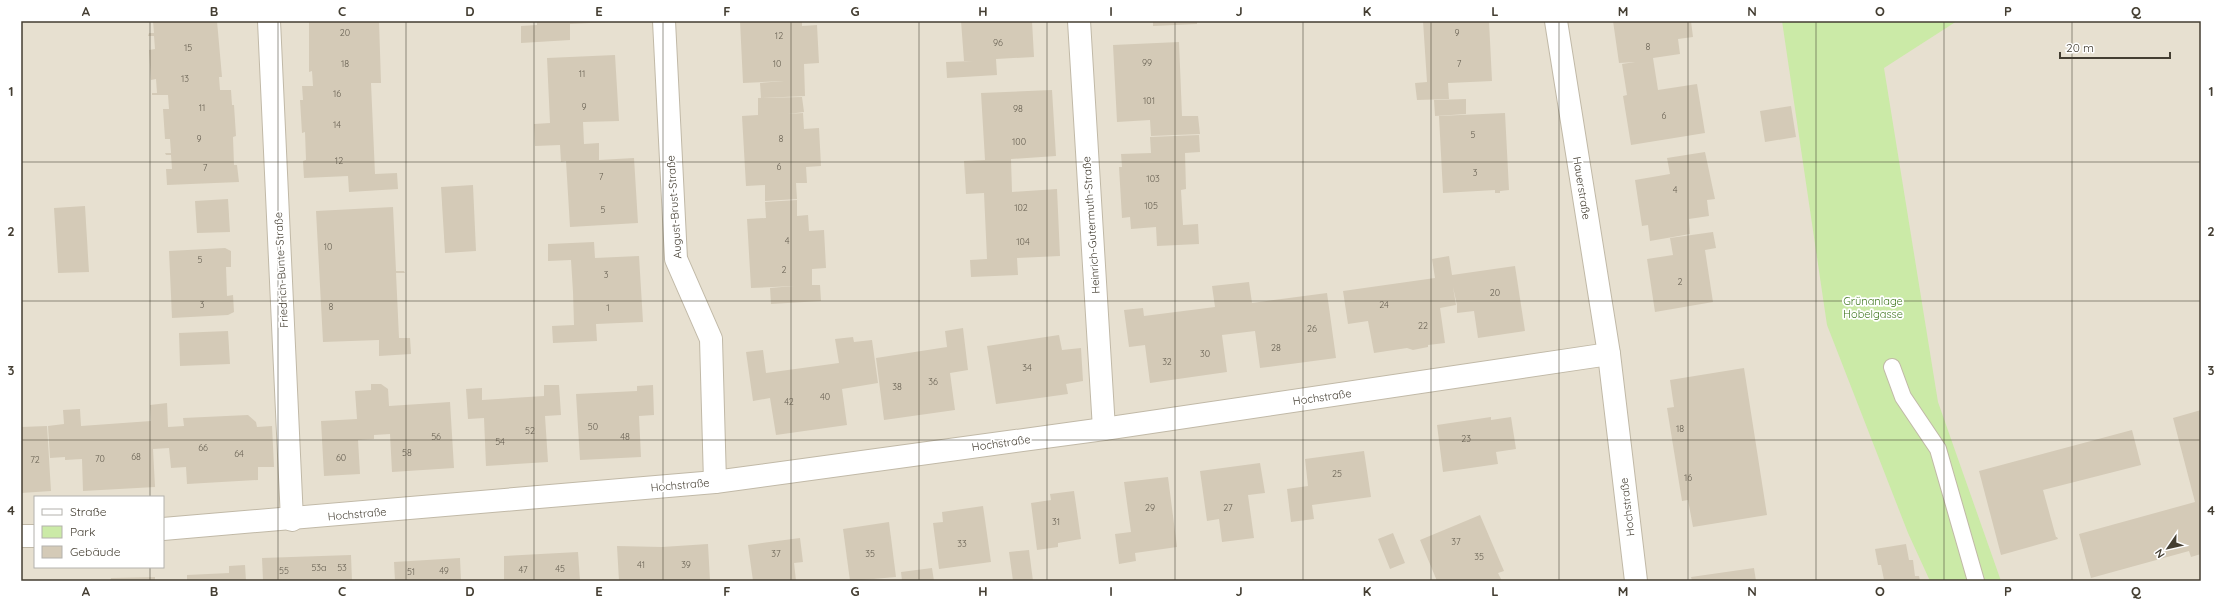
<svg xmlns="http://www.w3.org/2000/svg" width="2222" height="602" viewBox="0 0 2222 602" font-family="Quicksand,sans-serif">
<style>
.residential{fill:#e7e0d0;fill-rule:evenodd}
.green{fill:#cbeaa7}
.building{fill:#d4cab7}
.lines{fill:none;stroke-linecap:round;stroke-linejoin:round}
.service-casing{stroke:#c1b9a7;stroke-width:18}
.minor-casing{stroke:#c1b9a7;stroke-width:24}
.service{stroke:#fff;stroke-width:16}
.minor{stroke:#fff;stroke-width:22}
.grid{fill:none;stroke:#443e32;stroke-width:1;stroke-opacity:0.55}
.labels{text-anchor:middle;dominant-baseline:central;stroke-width:3.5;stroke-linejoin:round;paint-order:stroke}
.number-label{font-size:9px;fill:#686153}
.street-label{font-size:11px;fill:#443e32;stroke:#fff}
.park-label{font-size:11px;fill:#427922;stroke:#fff}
.neatline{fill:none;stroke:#443e32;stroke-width:1.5}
.grid-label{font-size:13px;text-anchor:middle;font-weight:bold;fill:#443e32}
</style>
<rect width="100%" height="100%" fill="#f3eee2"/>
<path class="residential" d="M21 21H2201V581H21ZM35 497H163V567H35Z"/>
<polygon class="green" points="1782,21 1957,21 1884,68 1938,402 2001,581 1930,581 1908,533 1827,325"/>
<g class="building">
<polygon points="153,21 217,21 222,77 219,77 220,90 231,90 232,105 234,105 236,136 233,137 234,165 237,165 239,182 167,185 166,169 172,169 171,155 166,155 165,153 171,153 170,139 165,139 163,109 169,109 168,95 152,95 152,93 157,93 156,79 151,80 149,50 155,49 154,36 148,36 149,33 154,33"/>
<polygon points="309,21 379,21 381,83 371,83 375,174 397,173 398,189 349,192 348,176 304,178 303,161 306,160 305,132 302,133 300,100 303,100 302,86 313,86 312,71 309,72"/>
<polygon points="537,21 608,21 608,22 570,24 570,40 521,43 521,26 537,25"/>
<polygon points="740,21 802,21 802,26 817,25 819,63 804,64 805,96 761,98 760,83 784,81 743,83"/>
<polygon points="961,21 1032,21 1034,57 996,59 997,75 947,78 946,62 973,61 964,61"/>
<polygon points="1153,21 1197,21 1197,24 1153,26"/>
<polygon points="1423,21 1489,21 1492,81 1448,83 1449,99 1417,100 1415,83 1427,82"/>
<polygon points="1613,21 1691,21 1693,37 1678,39 1680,54 1653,58 1658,90 1697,84 1705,133 1631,145 1623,96 1627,95 1622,64 1635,62 1619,63"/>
<polygon points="1179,42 1182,116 1198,116 1200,134 1151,136 1150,120 1117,122 1113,45"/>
<polygon points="615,55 619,121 583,122 584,144 599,143 599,160 634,158 638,223 570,227 566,161 561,162 560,145 535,146 534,124 550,123 547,58"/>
<polygon points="1052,90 1056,156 1011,159 1012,192 1057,189 1060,256 1017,258 1018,275 971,277 970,260 987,259 984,193 966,194 964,161 985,160 981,93"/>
<polygon points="802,97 804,112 788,114 803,113 804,129 819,128 821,166 806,167 807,183 796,183 797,199 765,201 765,185 746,186 742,116 758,115 758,98"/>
<polygon points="1466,99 1466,114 1435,116 1434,100"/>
<polygon points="1791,106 1796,137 1765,142 1760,111"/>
<polygon points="1505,113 1509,190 1500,191 1500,193 1495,193 1495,190 1443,193 1439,116"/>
<polygon points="1199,135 1200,152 1185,153 1186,189 1181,190 1183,225 1198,224 1199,244 1157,246 1156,227 1131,229 1130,217 1122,218 1119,167 1122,167 1121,154 1151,153 1150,137"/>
<polygon points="1705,152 1715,199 1707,200 1709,216 1689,219 1690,234 1650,241 1648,225 1642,226 1635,180 1670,174 1667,158"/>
<polygon points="473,185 476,251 445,253 441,187"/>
<polygon points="228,199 230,232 197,233 195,201"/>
<polygon points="797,200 797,216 808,215 809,231 824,230 826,268 812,269 812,285 820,285 821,301 771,304 770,288 794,286 751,288 747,219 766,218 765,202"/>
<polygon points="85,206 89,272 58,273 54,208"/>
<polygon points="393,207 396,271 404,271 405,273 396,273 399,338 410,338 411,354 379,356 379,340 323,342 316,211"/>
<polygon points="1713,232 1716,248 1705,250 1713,302 1655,312 1647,259 1673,255 1670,238"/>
<polygon points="594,242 595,258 639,256 643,322 596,324 597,341 553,343 552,326 574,325 573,292 571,260 548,261 548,244"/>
<polygon points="225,248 231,251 231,267 226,267 227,296 233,295 234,312 228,315 172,318 169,251"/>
<polygon points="1449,256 1452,275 1515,266 1525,331 1478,338 1474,311 1457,313 1457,305 1453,287 1456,305 1440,308 1445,343 1428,345 1428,347 1413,350 1407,348 1405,333 1407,348 1374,353 1368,321 1348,324 1343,291 1435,278 1432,259"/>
<polygon points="1249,282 1252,303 1327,293 1336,358 1260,368 1255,331 1222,335 1227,372 1150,383 1145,345 1129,347 1124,310 1143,308 1144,316 1215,307 1212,286"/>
<polygon points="963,328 968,370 950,373 955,410 884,420 876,358 947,347 945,331"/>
<polygon points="228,331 230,364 180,366 179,333"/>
<polygon points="1059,335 1062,350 1081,348 1083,381 1066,384 1068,394 996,404 987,346"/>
<polygon points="853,337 854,342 872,340 878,383 842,389 847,425 776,435 770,398 753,401 746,352 763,350 766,373 839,363 835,339"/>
<polygon points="1744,368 1767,515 1693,527 1688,500 1682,501 1667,408 1674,407 1670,380"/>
<polygon points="371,384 381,384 388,389 389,406 450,402 454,468 392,472 390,434 374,435 374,439 358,440 360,474 324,476 321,421 357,419 355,391 371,390"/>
<polygon points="544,385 559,385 561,415 545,416 548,462 486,466 484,418 468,419 466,389 482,388 482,400 544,396"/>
<polygon points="653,385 654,415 639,416 641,457 580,460 576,394 637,391 637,386"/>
<polygon points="167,403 168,427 184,426 183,418 248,415 256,422 257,427 272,426 274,467 258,467 258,480 187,484 186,467 171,468 169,448 153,449 155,487 83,491 82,459 65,460 65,457 50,458 48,426 64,424 63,410 80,409 81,426 151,421 150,405"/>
<polygon points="2201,410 2201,554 2191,557 2189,551 2091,578 2079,534 2195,502 2173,418"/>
<polygon points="1491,417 1491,420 1511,417 1516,449 1496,452 1498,464 1443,472 1437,425"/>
<polygon points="47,426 51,491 21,493 21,427"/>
<polygon points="2132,430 2141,465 2043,490 2056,537 2057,537 2058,539 2001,555 1979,471"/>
<polygon points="1364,451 1371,497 1312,505 1314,519 1291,522 1287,489 1308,486 1305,459"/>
<polygon points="1260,463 1265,493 1248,495 1254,538 1222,542 1219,519 1207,521 1200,471"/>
<polygon points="1168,477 1177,547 1135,553 1136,561 1119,564 1115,534 1131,532 1124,482"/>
<polygon points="1074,491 1081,539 1058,543 1058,547 1037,550 1031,503 1051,500 1050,494"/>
<polygon points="983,506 991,562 939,569 933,523 943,522 942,512"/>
<polygon points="1480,515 1504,571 1498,573 1502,581 1437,581 1420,540"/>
<polygon points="889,522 896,577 850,581 843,529"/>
<polygon points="1393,533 1405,563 1390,569 1378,539"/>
<polygon points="800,538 803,562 794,563 796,581 753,581 748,545"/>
<polygon points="708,544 710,581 619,581 617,546 662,547"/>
<polygon points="1906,544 1909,560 1913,560 1915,576 1919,576 1920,581 1884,580 1881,565 1878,565 1875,549"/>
<polygon points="1029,550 1033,581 1013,581 1009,552"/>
<polygon points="578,552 580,581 504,581 504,556"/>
<polygon points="351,555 352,581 263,581 262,558"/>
<polygon points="460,558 461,581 395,581 394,562"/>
<polygon points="245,565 246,581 187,581 187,575 229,573 229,566"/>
<polygon points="932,568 934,581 902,581 901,572"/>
<polygon points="1754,568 1756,581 1692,581 1691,577"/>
<polygon points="155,577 155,581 110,581 111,578"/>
</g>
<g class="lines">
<g class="service-casing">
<polyline id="service" points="1892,367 1903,397 1938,449 1976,581"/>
</g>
<g class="minor-casing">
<g id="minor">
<polyline points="269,21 292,520"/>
<polyline points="664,21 676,259 711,339 715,482"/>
<polyline points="1079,21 1104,429"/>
<polyline points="1556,21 1609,354 1636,581"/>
<polyline points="163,529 715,482 1104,429 1609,354"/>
<polyline points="21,536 35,536"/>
</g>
</g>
<use href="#service" class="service"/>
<use href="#minor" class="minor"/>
</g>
<path class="grid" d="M150 21V497M278 21V581M406 21V581M534 21V581M663 21V581M791 21V581M919 21V581M1047 21V581M1175 21V581M1303 21V581M1431 21V581M1559 21V581M1688 21V581M1816 21V581M1944 21V581M2072 21V581M21 162H2201M21 301H2201M21 440H2201M150 567V581"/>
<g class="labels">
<g class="number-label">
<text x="345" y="32">20</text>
<text x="1457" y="32">9</text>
<text x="779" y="35">12</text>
<text x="998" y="42">96</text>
<text x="1648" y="46">8</text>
<text x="188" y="47">15</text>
<text x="1147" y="62">99</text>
<text x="345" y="63">18</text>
<text x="777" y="63">10</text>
<text x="1459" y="63">7</text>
<text x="582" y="73">11</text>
<text x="185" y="78">13</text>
<text x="337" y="93">16</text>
<text x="1149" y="100">101</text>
<text x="584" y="106">9</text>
<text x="202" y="107">11</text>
<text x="1018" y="108">98</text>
<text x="1664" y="115">6</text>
<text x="337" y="124">14</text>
<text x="1473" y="134">5</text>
<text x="199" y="138">9</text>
<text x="781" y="138">8</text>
<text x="1019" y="141">100</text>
<text x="339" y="160">12</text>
<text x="779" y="166">6</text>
<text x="205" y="167">7</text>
<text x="1475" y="172">3</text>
<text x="601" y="176">7</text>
<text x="1153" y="178">103</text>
<text x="1675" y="189">4</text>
<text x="1151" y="205">105</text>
<text x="1021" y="207">102</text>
<text x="603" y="209">5</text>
<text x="787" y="240">4</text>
<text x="1023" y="241">104</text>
<text x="328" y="246">10</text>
<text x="200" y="259">5</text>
<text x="784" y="269">2</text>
<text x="606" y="274">3</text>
<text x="1680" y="281">2</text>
<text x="1495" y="292">20</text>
<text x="202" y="304">3</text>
<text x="1384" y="304">24</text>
<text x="331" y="306">8</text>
<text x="608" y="307">1</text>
<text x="1423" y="325">22</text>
<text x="1312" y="328">26</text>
<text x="1276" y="347">28</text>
<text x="1205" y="353">30</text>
<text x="1167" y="361">32</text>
<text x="1027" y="367">34</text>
<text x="933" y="381">36</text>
<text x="897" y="386">38</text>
<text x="825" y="396">40</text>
<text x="789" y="401">42</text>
<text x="593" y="426">50</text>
<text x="1680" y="428">18</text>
<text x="530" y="430">52</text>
<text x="436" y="436">56</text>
<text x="625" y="436">48</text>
<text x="1466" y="438">23</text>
<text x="500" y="441">54</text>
<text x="203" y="447">66</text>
<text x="407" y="452">58</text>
<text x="239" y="453">64</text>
<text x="136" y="456">68</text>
<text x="341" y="457">60</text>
<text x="100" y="458">70</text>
<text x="35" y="459">72</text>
<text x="1337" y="473">25</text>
<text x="1688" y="477">16</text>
<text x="1150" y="507">29</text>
<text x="1228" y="507">27</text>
<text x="1056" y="521">31</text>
<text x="1456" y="541">37</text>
<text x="962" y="543">33</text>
<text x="776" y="553">37</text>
<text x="870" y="553">35</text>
<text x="1479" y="556">35</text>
<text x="641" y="564">41</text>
<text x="686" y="564">39</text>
<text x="319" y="567">53a</text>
<text x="342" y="567">53</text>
<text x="560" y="568">45</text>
<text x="523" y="569">47</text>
<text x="284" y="570">55</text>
<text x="444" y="570">49</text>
<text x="411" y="571">51</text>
</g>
<g class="street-label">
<text transform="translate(1582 188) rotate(81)">Hauerstraße</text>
<text transform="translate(674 207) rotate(-94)">August-Brust-Straße</text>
<text transform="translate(1091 225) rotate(-94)">Heinrich-Gutermuth-Straße</text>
<text transform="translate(281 270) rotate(-93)">Friedrich-Bunte-Straße</text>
<text transform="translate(1322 397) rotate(-8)">Hochstraße</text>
<text transform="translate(1001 443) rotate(-8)">Hochstraße</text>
<text transform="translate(680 485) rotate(-5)">Hochstraße</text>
<text transform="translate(1627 507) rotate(-97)">Hochstraße</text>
<text transform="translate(357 514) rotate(-5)">Hochstraße</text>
</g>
<g class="park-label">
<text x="1873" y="301">Grünanlage<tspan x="1873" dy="13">Hobelgasse</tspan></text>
</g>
</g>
<rect width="2222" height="602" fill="none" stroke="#ffffff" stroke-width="44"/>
<rect x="34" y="496" width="130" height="72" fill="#ffffff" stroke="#b4b2ad"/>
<rect x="42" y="509" width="20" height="6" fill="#ffffff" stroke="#b4b2ad"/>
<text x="70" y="516" font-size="12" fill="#443e32">Straße</text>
<rect x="42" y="526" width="20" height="12" fill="#cbeaa7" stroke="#b4b2ad"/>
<text x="70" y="536" font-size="12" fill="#443e32">Park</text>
<rect x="42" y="546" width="20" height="12" fill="#d4cab7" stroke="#b4b2ad"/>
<text x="70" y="556" font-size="12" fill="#443e32">Gebäude</text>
<g transform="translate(2168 548) rotate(236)" stroke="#ffffff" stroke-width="3" paint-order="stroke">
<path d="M0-3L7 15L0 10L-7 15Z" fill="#443e32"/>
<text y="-6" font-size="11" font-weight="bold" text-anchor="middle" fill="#443e32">N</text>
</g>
<path d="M2060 52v6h110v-6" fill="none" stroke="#443e32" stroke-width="2"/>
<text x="2066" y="52" font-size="12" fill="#443e32" stroke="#ffffff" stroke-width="3" paint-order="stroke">20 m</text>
<rect x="22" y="22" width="2178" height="558" class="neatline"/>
<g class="grid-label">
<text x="86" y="16">A</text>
<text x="214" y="16">B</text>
<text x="342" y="16">C</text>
<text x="470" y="16">D</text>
<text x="599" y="16">E</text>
<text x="727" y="16">F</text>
<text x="855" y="16">G</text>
<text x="983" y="16">H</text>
<text x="1111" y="16">I</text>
<text x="1239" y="16">J</text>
<text x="1367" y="16">K</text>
<text x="1495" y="16">L</text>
<text x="1623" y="16">M</text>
<text x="1752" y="16">N</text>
<text x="1880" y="16">O</text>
<text x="2008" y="16">P</text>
<text x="2136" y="16">Q</text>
<text x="11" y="96">1</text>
<text x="2211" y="96">1</text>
<text x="11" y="236">2</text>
<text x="2211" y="236">2</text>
<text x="11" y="375">3</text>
<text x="2211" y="375">3</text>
<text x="11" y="515">4</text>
<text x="2211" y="515">4</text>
<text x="86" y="596">A</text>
<text x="214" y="596">B</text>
<text x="342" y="596">C</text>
<text x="470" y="596">D</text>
<text x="599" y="596">E</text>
<text x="727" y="596">F</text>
<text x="855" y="596">G</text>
<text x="983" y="596">H</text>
<text x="1111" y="596">I</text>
<text x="1239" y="596">J</text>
<text x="1367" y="596">K</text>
<text x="1495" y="596">L</text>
<text x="1623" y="596">M</text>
<text x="1752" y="596">N</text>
<text x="1880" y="596">O</text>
<text x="2008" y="596">P</text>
<text x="2136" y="596">Q</text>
</g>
</svg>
